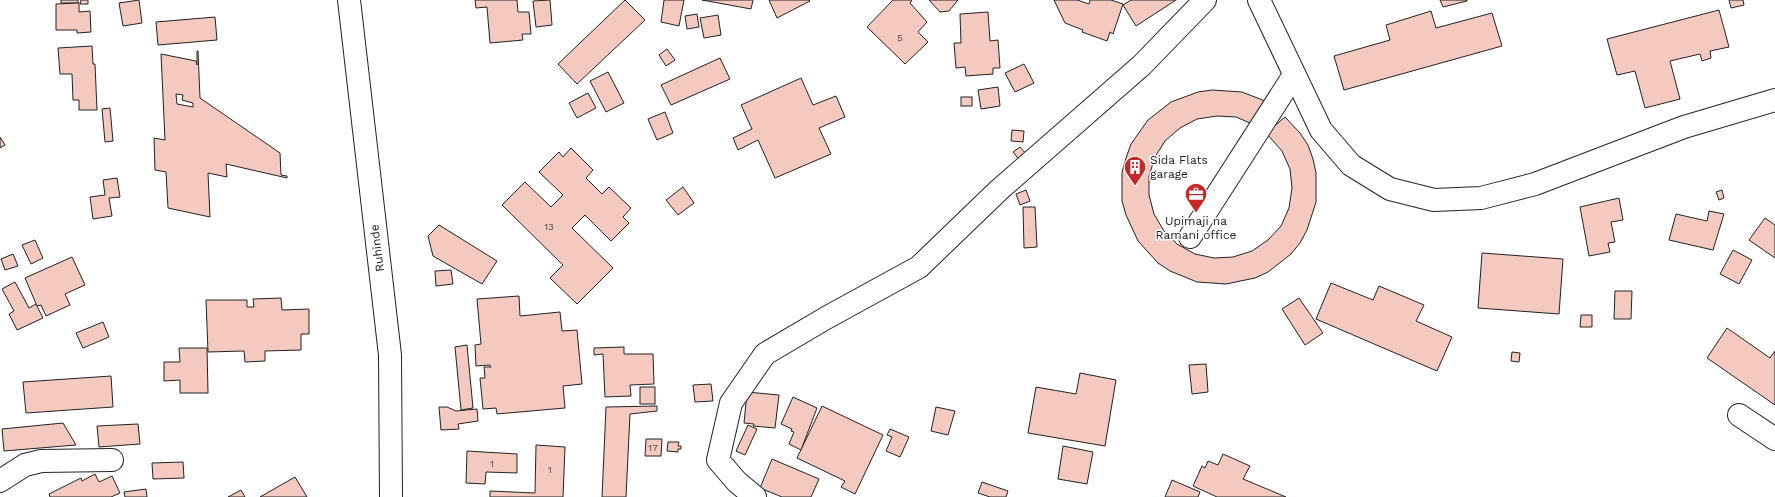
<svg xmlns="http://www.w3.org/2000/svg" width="1775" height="497" viewBox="0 0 1775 497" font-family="'Work Sans',sans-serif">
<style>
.building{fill:#f3c9c0;stroke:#222;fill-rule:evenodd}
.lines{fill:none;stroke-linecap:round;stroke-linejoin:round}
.minor-casing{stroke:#222;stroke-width:24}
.minor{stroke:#fff;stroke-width:22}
.labels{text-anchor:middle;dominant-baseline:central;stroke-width:3;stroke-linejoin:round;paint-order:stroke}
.number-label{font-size:10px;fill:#564c4a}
.poi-label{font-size:12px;fill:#222;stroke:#fff;text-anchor:start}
.street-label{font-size:12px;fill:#222;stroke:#fff}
</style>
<rect width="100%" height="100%" fill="#fff"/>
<g class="building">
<rect x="61" y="0" width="17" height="3"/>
<polygon points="81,0 88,0 88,4 80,4"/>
<polygon points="139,0 142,23 123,26 119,3"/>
<polygon points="475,0 517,0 518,12 529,12 531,34 522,34 523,40 490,43 487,7 476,8"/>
<polygon points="550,0 552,25 536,27 533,1"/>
<polygon points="625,0 645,20 577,84 558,64"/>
<polygon points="664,0 684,0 679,26 661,22"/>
<polygon points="702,0 753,0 751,9"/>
<polygon points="769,0 809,0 810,1 777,18"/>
<polygon points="893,0 912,0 910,3 927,22 918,32 928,42 905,64 867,27"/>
<polygon points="929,0 958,0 949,11 940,12"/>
<polygon points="1054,0 1077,0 1089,4 1090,0 1111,0 1123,4 1113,34 1110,32 1107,41 1082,32 1083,30 1065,23"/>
<polygon points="1131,0 1176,0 1136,26 1123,5"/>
<polygon points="1440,0 1467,0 1467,1 1443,7"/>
<polygon points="1729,0 1743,0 1744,5 1731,8"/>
<polygon points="79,3 79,12 90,11 91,32 77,33 77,30 56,30 56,4"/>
<polygon points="1719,10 1729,47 1710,51 1711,58 1702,61 1700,54 1670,61 1680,99 1645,108 1635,71 1617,75 1607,39"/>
<polygon points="1431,11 1436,28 1492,13 1502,46 1344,90 1334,56 1390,40 1386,25"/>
<polygon points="988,12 990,41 998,40 1000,68 993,68 993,74 966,76 965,67 956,68 954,43 961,43 960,14"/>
<polygon points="697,14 699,27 687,29 685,16"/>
<polygon points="718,15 721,35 704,38 700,18"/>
<polygon points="215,17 217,40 158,45 156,22"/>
<polygon points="92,46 93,64 95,64 97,110 79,110 79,100 73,100 72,74 60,74 58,48"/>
<polygon points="667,49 675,60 666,66 659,55"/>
<path d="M197 51H198L200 98 280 153 281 175 287 176V178L226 164 227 177 208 173 210 217 168 208 166 172 155 170 154 138 165 140 161 54 196 61 197 65ZM176 94 183 95 182 100 193 103V107L177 104Z"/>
<polygon points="720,58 730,79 671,105 661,85"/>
<polygon points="1024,64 1034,83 1015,92 1005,73"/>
<polygon points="608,72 624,103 606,112 590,81"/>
<polygon points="801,78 813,105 836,96 845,117 819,128 831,154 775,178 758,140 738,150 733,138 752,129 741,105"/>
<polygon points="998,87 1000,106 981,109 978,90"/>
<polygon points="1212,90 1242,92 1265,101 1250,123 1236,117 1217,116 1197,119 1180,128 1165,141 1155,157 1149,176 1149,195 1154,214 1164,231 1177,244 1195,254 1214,258 1233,257 1252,251 1268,240 1281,226 1289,208 1292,188 1290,169 1282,151 1266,133 1285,117 1300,133 1308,145 1313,159 1316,173 1316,202 1307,230 1300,243 1291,254 1268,272 1255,278 1226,284 1197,282 1170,271 1158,263 1138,241 1126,215 1122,201 1122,172 1126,158 1131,144 1148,120 1171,102 1198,92"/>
<polygon points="588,93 596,108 577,118 569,103"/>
<rect x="961" y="97" width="11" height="9"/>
<polygon points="110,108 113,141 105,142 102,109"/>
<polygon points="665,112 673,133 657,140 648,119"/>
<polygon points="1012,130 1024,131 1023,142 1011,141"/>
<polygon points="0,137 5,145 0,148"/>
<polygon points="1020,147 1027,155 1020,161 1013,152"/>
<polygon points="571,148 593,170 586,178 602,194 609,187 631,208 623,217 629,223 611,241 585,215 572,228 613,268 577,304 550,278 563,265 502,205 525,182 551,207 563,195 539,172 559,152 563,157"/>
<polygon points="117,178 120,197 109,198 112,216 93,219 90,197 105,195 103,180"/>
<polygon points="683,187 694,203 678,215 666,200"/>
<polygon points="1026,190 1030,201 1020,205 1016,194"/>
<polygon points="1722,190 1724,198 1719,200 1716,192"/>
<polygon points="1619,198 1623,220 1611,222 1615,242 1608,243 1610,252 1589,256 1580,207"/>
<polygon points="1023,207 1035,207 1037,247 1024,248"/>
<polygon points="1709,211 1724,214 1713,250 1669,240 1676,214 1707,221"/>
<polygon points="1765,218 1775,225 1775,258 1749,240"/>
<polygon points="439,225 497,261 482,284 433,256 428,236"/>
<polygon points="35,240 43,258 31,264 22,245"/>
<polygon points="1733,250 1752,260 1739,284 1720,274"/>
<polygon points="1482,253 1563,259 1559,314 1478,308"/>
<polygon points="13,254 18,266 5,270 1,259"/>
<polygon points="72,257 85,285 65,294 70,305 46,316 41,305 37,306 25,278"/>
<polygon points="451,270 453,284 436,286 435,271"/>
<polygon points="15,282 29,308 36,304 43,318 17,330 9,314 14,311 2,289"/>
<polygon points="1331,283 1373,300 1379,286 1424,305 1416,321 1452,337 1437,371 1316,319"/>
<polygon points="1615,291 1632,291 1631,319 1614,319"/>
<polygon points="519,296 520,316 560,312 562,331 577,330 582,384 563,386 565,408 497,414 496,408 483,409 480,378 485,378 484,367 491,367 490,365 476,366 475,345 481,344 477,299"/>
<polygon points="281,298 282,310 309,309 309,334 301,334 301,350 265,351 265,361 245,362 244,351 208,352 206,300 247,300 247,307 254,307 253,299"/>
<polygon points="1299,298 1323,333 1305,345 1282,309"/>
<polygon points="1581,315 1592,315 1592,327 1580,327"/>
<polygon points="103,322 109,337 83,348 76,333"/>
<polygon points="1727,328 1770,358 1775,351 1775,405 1707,358"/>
<polygon points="467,345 473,408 461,410 455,347"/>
<polygon points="624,347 624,354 653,354 654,384 630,385 631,396 605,397 603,354 594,355 594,348"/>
<polygon points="179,348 207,348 208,393 180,393 180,380 164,381 164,362 180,362"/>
<polygon points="1512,352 1520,353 1519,362 1511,361"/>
<polygon points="1206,364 1208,392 1192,394 1189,365"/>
<polygon points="1080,373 1116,380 1105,446 1028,433 1036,387 1076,394"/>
<polygon points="111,376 113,407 26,413 23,382"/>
<polygon points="711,384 713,401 695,402 693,385"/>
<rect x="640" y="387" width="15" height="17"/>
<polygon points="747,392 779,395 775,428 753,426 754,424 744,423"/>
<polygon points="793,397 817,408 801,450 789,444 794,432 791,431 792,429 781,424"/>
<polygon points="657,406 657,411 630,414 626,497 602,497 606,407"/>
<polygon points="822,406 883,435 855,494 841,487 845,481 797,458"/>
<polygon points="439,407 447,407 456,411 477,409 478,421 458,424 459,429 441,430"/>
<polygon points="936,407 955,411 948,435 931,431"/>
<polygon points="63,423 76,445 4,451 2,429"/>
<polygon points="138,424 140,444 99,447 97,426"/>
<polygon points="748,425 757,429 745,455 736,451"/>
<polygon points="890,429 909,437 900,457 886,451 892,437 887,435"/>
<polygon points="646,439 662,439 661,456 645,456"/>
<polygon points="668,442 679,442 678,446 681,446 681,449 678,449 678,452 667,451"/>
<polygon points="536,445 565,447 563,497 490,497 490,491 535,493"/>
<polygon points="1063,446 1093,452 1087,484 1058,479"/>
<polygon points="467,451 517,454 517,473 486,472 485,484 466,483"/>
<polygon points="1223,454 1250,466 1243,479 1286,497 1217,497 1193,486 1202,466 1205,468 1208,461 1218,465"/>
<polygon points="772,459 819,479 811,497 782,497 760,488"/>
<polygon points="183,462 184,478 153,479 152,463"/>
<polygon points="95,474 99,482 112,476 120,493 111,497 50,497 49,494 81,478 82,481"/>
<polygon points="295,477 307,497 260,497"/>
<polygon points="1172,480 1200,492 1198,497 1165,497"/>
<polygon points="982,482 1008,491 1006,497 990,497 978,493"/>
<polygon points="146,489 147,497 125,497 124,492"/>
<polygon points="241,490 245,497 228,497"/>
</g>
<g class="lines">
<g class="minor-casing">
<g id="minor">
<polyline points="349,0 390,355 391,497"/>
<polyline points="1259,0 1321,130 1351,165 1390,189 1434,200 1481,198 1535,184 1684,127 1775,100"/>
<polyline points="1190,237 1294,75"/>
<polyline points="1739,415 1775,439"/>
<polyline points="0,481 25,465 41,461 112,460"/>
<polyline points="755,497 737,482 718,460 731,403 765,354 826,318 919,267 999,190 1142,65 1205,0"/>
</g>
</g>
<use href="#minor" class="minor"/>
</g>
<defs>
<g id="building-pin" transform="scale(1.15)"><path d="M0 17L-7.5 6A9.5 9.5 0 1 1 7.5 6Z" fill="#c62828" stroke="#fff"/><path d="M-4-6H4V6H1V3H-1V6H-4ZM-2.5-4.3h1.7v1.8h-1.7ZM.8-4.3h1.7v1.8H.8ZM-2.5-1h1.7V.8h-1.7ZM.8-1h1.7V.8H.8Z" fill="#fff"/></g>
<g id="office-pin" transform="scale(1.15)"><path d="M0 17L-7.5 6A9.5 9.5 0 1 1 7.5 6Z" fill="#c62828" stroke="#fff"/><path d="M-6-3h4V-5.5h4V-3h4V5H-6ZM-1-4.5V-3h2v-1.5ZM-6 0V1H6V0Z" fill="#fff"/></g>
</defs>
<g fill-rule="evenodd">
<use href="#building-pin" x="1135" y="167"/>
<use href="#office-pin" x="1196" y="194"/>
</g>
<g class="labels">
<g class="number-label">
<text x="900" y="37">5</text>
<text x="549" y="226">13</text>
<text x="653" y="447">17</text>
<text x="492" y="463">1</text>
<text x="550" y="469">1</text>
</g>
<g class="poi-label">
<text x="1150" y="160">Sida Flats<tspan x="1150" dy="14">garage</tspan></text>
<text x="1196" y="221" text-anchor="middle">Upimaji na<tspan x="1196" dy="14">Ramani office</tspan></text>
</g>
<g class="street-label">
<text transform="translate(377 248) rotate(-97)">Ruhinde</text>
</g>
</g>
</svg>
